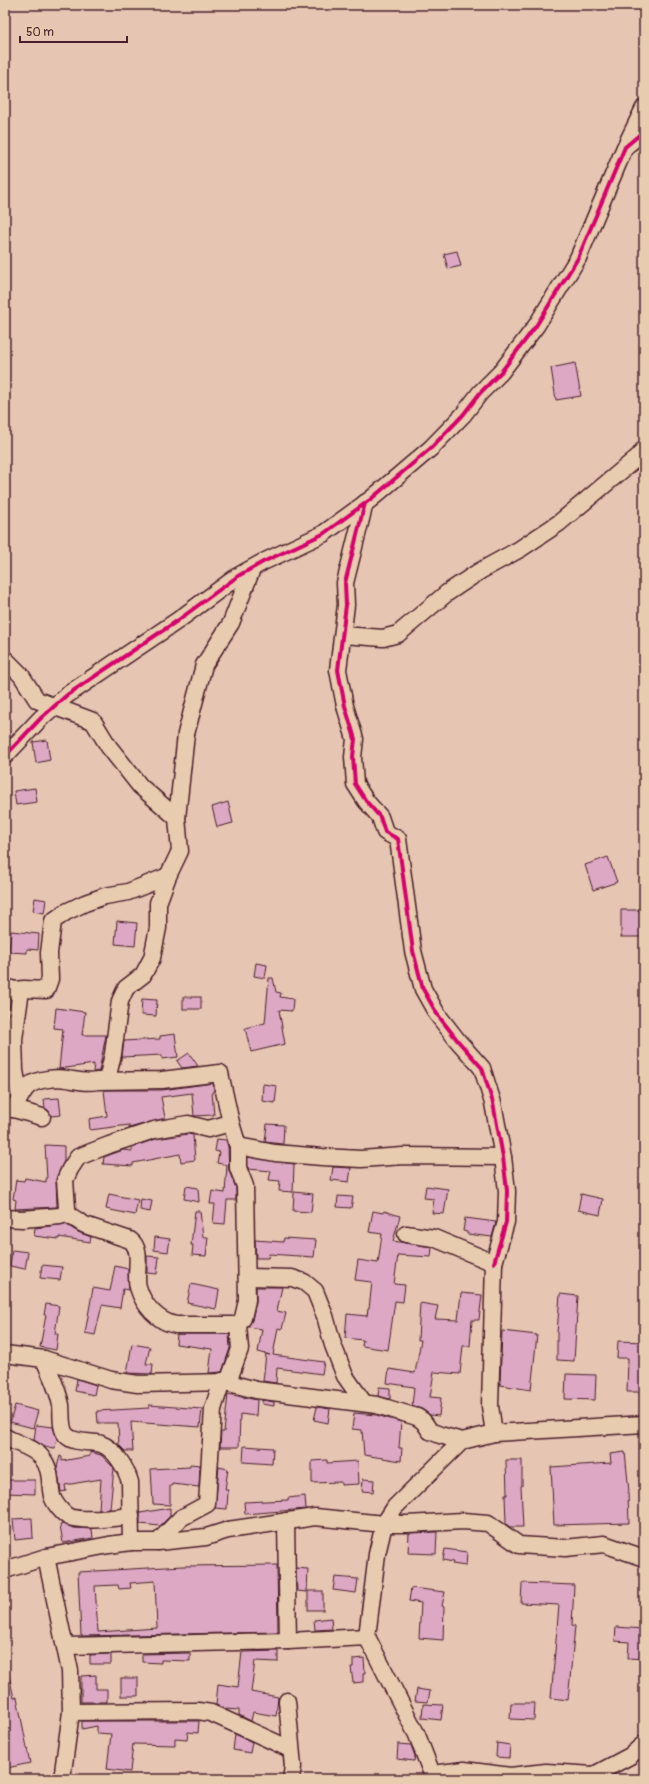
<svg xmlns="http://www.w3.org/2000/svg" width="649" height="1784" viewBox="0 0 649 1784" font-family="Pangolin,sans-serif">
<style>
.building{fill:#dca8c3;stroke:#4a1f2b;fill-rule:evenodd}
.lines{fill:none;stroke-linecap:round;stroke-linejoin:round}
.street-casing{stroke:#4a1f2b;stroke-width:19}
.street{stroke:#e8ccaf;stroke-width:16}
.cycleway-casing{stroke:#e8ccaf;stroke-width:6}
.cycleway{stroke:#d6006c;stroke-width:4}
</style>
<rect width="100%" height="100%" fill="#e6c5b3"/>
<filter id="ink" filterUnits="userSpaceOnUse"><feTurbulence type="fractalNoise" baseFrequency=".025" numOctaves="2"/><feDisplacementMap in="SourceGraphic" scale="8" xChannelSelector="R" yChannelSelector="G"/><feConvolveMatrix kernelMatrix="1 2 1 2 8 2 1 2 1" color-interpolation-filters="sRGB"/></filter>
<g filter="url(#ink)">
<g class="building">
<polygon points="457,251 461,266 448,269 444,254"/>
<polygon points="575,363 581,396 556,400 551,368"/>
<polygon points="47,740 50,760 36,763 33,742"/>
<polygon points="35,788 37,802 16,805 14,791"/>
<polygon points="228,802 233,823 217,827 212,807"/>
<polygon points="608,857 617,882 593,890 585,865"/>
<polygon points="35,898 46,900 44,913 33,911"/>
<rect x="621" y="910" width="23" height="27"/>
<polygon points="117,921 137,923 135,946 115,944"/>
<polygon points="11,931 39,934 38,950 27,949 27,953 9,952"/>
<polygon points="256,963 267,965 265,978 254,976"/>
<polygon points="269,978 273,978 276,992 281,993 280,997 293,999 292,1011 279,1010 285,1044 251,1052 245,1028 265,1023"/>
<rect x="183" y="997" width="18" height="12"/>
<polygon points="142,999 157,1000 156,1016 141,1015"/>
<polygon points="56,1008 85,1012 82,1035 106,1035 99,1071 93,1072 94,1064 59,1069 63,1029 54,1028"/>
<polygon points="175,1034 178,1057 162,1059 162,1055 122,1057 124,1041 160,1039 160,1036"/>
<polygon points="189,1053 198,1066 182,1068 177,1061"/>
<polygon points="213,1083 214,1091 212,1092 214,1115 194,1116 192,1093 161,1097 165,1118 129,1128 129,1125 90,1130 89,1119 107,1116 104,1090 162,1090"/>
<polygon points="263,1084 277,1086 275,1103 262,1101"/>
<polygon points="59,1098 61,1115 51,1116 49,1111 45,1108 44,1099"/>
<polygon points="267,1124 284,1125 283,1144 265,1142"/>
<polygon points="188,1134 193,1135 195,1160 181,1162 180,1154 133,1163 133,1166 103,1164 104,1157 112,1154 123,1150 132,1151 132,1147 156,1139"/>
<polygon points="217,1139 226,1140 228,1147 229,1171 236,1188 236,1200 227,1200 225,1224 213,1223 215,1204 210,1204 212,1191 225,1193 227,1165 217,1163 219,1152 215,1151"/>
<polygon points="45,1145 64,1146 64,1161 56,1180 57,1207 15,1209 16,1200 13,1199 16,1180 24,1181 25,1178 46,1182 46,1179 47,1179"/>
<polygon points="248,1157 294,1164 293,1192 279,1191 280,1181 269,1180 271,1171 248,1169"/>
<polygon points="333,1167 351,1168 349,1182 331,1180"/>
<polygon points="186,1186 198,1188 199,1202 184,1199"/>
<polygon points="426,1186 448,1189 444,1214 432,1213 434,1199 424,1198"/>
<polygon points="294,1192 313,1194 311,1212 293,1211"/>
<polygon points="109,1194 138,1200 135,1215 106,1209"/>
<polygon points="581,1194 603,1199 600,1215 578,1210"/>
<polygon points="338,1196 353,1197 351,1208 337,1207"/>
<polygon points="141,1199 152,1201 150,1212 140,1210"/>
<polygon points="195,1211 200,1211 203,1237 208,1237 206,1256 192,1255 193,1245 191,1245"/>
<polygon points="373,1211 383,1213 384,1211 400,1216 393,1241 432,1247 431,1257 398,1255 394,1284 405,1285 403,1302 395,1301 388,1350 362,1346 363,1340 345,1338 347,1314 367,1316 368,1309 369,1309 372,1282 355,1280 358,1260 378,1263 382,1234 369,1232"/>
<polygon points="465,1218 496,1222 492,1237 467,1234 467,1232 463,1231"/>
<polygon points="65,1224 78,1232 91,1237 90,1242 59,1237 59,1239 34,1236 35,1228"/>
<polygon points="155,1237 170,1239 168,1252 154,1250"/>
<polygon points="284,1238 316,1240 314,1257 269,1254 268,1258 256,1258 255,1240 283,1242"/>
<polygon points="12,1250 28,1252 25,1269 10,1266"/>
<polygon points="147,1256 159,1257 157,1274 147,1273"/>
<polygon points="42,1265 62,1267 60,1280 40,1278"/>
<polygon points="115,1266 128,1269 129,1290 123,1289 120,1308 102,1305 95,1335 85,1333 93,1288 110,1291"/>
<polygon points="191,1284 219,1290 216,1309 187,1303"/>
<polygon points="256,1287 282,1287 277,1311 286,1313 282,1329 278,1328 273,1355 324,1362 322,1374 277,1368 276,1383 263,1381 266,1354 270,1355 258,1352 262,1329 248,1327 252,1320 256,1302"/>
<polygon points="461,1293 482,1295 479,1320 472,1320 470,1346 463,1346 460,1374 434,1372 430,1397 441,1398 439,1416 430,1415 422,1409 412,1406 414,1387 387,1383 389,1369 415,1373 421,1340 418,1340 420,1303 438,1306 435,1319 458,1320"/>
<polygon points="560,1294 578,1296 574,1361 557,1360 557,1333"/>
<polygon points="46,1304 59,1306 55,1334 58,1334 56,1350 40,1347 46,1315 44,1315"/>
<polygon points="502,1331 537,1335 531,1390 500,1385"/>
<polygon points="177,1334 229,1334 230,1348 222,1372 209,1373 212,1349 176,1344"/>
<polygon points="618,1341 644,1342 644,1392 627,1392 628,1358 617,1358"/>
<polygon points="132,1344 150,1347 146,1364 153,1364 152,1374 127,1373"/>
<polygon points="566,1374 596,1375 595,1400 565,1399"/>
<polygon points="77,1379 96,1385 94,1395 75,1391"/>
<polygon points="379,1387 390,1388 390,1399 378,1396"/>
<polygon points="228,1394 257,1400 256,1416 240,1414 239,1447 220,1447 221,1432 224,1432"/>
<polygon points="262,1400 274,1402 274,1406 262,1404"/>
<polygon points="15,1405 38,1411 33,1428 10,1422"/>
<polygon points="149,1405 202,1409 200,1427 131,1422 133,1451 125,1451 119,1445 118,1423 98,1423 97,1411 149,1408"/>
<polygon points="317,1407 330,1409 328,1423 314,1420"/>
<polygon points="354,1413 376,1415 401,1422 399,1448 402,1448 401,1461 364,1455 362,1430 352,1429"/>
<polygon points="36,1425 53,1427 57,1438 55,1448 45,1447 34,1440"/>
<polygon points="244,1446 273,1448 272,1464 243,1462"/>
<polygon points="90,1452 101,1455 114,1468 110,1509 99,1510 101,1479 65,1485 66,1491 61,1492 57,1467 60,1456 62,1457 62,1461 90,1456"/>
<polygon points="625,1452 629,1492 628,1492 629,1523 554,1525 551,1467 611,1463 610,1454"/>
<polygon points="327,1460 327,1463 358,1461 359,1484 341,1485 341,1482 312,1483 312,1461"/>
<polygon points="506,1460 522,1460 522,1486 521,1486 523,1527 510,1527 506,1524 505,1495 507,1495"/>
<polygon points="190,1464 200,1465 199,1487 172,1484 172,1486 170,1486 170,1505 153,1504 151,1469 190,1467"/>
<polygon points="219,1467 228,1469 225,1490 228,1490 227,1509 215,1508"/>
<polygon points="363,1479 374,1480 373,1492 362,1491"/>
<polygon points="5,1480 35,1480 35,1494 5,1493"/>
<polygon points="305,1496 306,1509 245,1514 244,1502 288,1500 288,1498"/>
<polygon points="170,1508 170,1516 160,1526 140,1524 140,1513"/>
<polygon points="32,1518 33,1538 15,1540 13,1519"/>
<polygon points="63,1524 74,1528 92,1529 93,1538 63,1543 60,1525"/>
<polygon points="437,1532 436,1554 408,1553 409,1533"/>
<polygon points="445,1549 467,1552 466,1566 452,1564 453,1562 443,1560"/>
<path d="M277 1565 278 1632 81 1636 78 1572 183 1566ZM155 1581 157 1628 98 1632 95 1586 118 1585 119 1589 131 1588 130 1583Z"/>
<polygon points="296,1568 308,1569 307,1592 297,1591"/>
<polygon points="335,1577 358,1579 356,1593 333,1590"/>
<polygon points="522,1583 574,1585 572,1625 575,1626 568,1700 551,1698 559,1605 521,1603"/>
<polygon points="411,1588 445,1592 442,1606 444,1607 443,1640 419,1638 421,1603 409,1601"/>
<rect x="308" y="1591" width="15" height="19"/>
<polygon points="331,1618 332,1629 315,1630 314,1620"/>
<polygon points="616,1627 644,1629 644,1659 628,1658 629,1642 615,1641"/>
<polygon points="278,1651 278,1662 255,1661 251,1692 278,1697 276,1716 253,1712 251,1721 239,1715 239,1710 225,1709 216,1705 218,1684 238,1687 242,1652"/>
<polygon points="190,1653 190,1661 161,1660 161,1663 142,1662 142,1654"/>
<polygon points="111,1654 111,1664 90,1664 90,1655"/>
<polygon points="364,1658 365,1673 363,1673 363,1682 353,1683 351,1667 353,1667 353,1659"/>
<polygon points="96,1675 96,1689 107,1689 107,1702 81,1702 81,1676"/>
<polygon points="9,1676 14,1698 17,1697 30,1763 7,1768 5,1756 5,1677"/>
<rect x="121" y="1678" width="17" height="18"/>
<polygon points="417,1689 430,1691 428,1702 415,1701"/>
<polygon points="511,1703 535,1703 534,1720 510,1719"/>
<polygon points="423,1704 443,1705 441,1720 422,1718"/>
<polygon points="82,1721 199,1721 198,1733 188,1732 187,1739 175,1738 175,1745 133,1744 130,1772 107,1769 111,1734 97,1733 97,1726 82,1729"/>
<polygon points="235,1734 252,1742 250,1753 233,1750"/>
<polygon points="497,1743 510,1745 509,1758 496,1757"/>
<polygon points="398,1744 411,1745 415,1756 414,1761 397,1759"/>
</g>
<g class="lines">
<g class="street-casing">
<g id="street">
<polyline points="628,141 644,108"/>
<polyline points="365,503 345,583 346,605 338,670 345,706 355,739 353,757 355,784 366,801 380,817 385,832 398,839 413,951 423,989 437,1014 458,1041 482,1068 493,1103 503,1157 507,1191 506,1222 494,1263"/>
<polyline points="343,635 383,638 398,634 447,593 480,571 520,549 559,523 639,456 644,449"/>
<polyline points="5,659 21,675 37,700 93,721 109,747 140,786 177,818"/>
<polyline points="5,756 41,718 67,695 177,621 238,576 263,562 323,534 371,499 431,448 463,415 480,393 501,372 536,326 578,258 625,147 644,131"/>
<polyline points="6,987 14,990 20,997 14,1039 15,1071 20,1097"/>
<polyline points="14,990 24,989 46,990 50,979 49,953 53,921 66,912 85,903 105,896 128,892 168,876"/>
<polyline points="107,1080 113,1054 120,1001 126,988 143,975 152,958 158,928 158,903 168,876 180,851 177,818 186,734 204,665 231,623 252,569"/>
<polyline points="5,1109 14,1109 42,1117"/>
<polyline points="238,1146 275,1153 322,1157 361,1159 403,1156 503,1157"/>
<polyline points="65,1214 67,1208 65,1180 70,1169 78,1157 109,1145 154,1130 188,1124 208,1129 231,1123"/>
<path d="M5 1218 22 1219 60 1216 65 1214C75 1217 78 1222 85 1225L130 1240C144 1250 134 1273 138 1287 143 1305 158 1322 176 1325H238"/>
<polyline points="406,1234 434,1238 494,1263 490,1406 494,1433"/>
<polyline points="247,1277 292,1278 304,1282 315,1291 325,1316 333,1345 345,1376 364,1403"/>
<path d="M5 1354 44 1359 111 1380 138 1384 228 1382 240 1349 238 1325 243 1318 247 1300 245 1186 238 1168V1146L231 1123 220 1073 162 1080 98 1081C86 1083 79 1081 67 1079 56 1077 36 1079 27 1087 21 1094 18 1101 14 1109"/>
<path d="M44 1359C50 1374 58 1389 61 1405 62 1414 60 1428 66 1435 74 1444 90 1441 101 1444 115 1449 126 1468 130 1482L131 1542"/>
<path d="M5 1437C17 1444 34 1447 42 1458 52 1470 49 1483 52 1496 54 1503 63 1514 69 1517 84 1522 115 1518 131 1516"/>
<polyline points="286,1521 288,1641"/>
<polyline points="158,1542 181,1518 207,1504 213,1409 222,1381 256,1390 377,1405 417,1417 423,1421 430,1431 440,1435 462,1441"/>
<polyline points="46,1557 70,1671 71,1712 62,1779"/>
<polyline points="5,1570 46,1557 109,1545 131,1542 158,1542 206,1537 228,1530 315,1517 384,1524 395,1507 462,1441 494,1433 644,1424"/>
<polyline points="66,1646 288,1641 367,1637"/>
<polyline points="287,1701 293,1767 291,1779"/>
<polyline points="71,1712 198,1711 211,1713 290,1749"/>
<polyline points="433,1774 464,1770 510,1776 546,1772 594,1775 602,1779"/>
<polyline points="594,1775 630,1756 644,1744"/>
<polyline points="434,1779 417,1735 367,1637 377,1554 384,1524 407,1524 463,1521 488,1523 519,1545 565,1548 604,1544 644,1558"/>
</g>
</g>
<use href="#street" class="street"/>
<g class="cycleway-casing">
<g id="cycleway">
<polyline points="365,503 345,583 346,605 338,670 345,706 355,739 353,757 355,784 366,801 380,817 385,832 398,839 413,951 423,989 437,1014 458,1041 482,1068 493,1103 503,1157 507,1191 506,1222 494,1263"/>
<polyline points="5,756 41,718 67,695 177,621 238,576 263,562 323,534 371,499 431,448 463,415 480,393 501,372 536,326 578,258 625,147 644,131"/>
</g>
</g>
<use href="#cycleway" class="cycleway"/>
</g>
</g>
<rect width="649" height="1784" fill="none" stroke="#e8ccaf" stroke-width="20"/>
<rect x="10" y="10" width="629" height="1764" fill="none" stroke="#4a1f2b" stroke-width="1.5" filter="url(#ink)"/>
<path d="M20 36v6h107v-6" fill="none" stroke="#4a1f2b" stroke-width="2"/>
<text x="26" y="36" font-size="12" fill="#4a1f2b" stroke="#e8ccaf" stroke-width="3" paint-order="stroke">50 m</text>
</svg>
